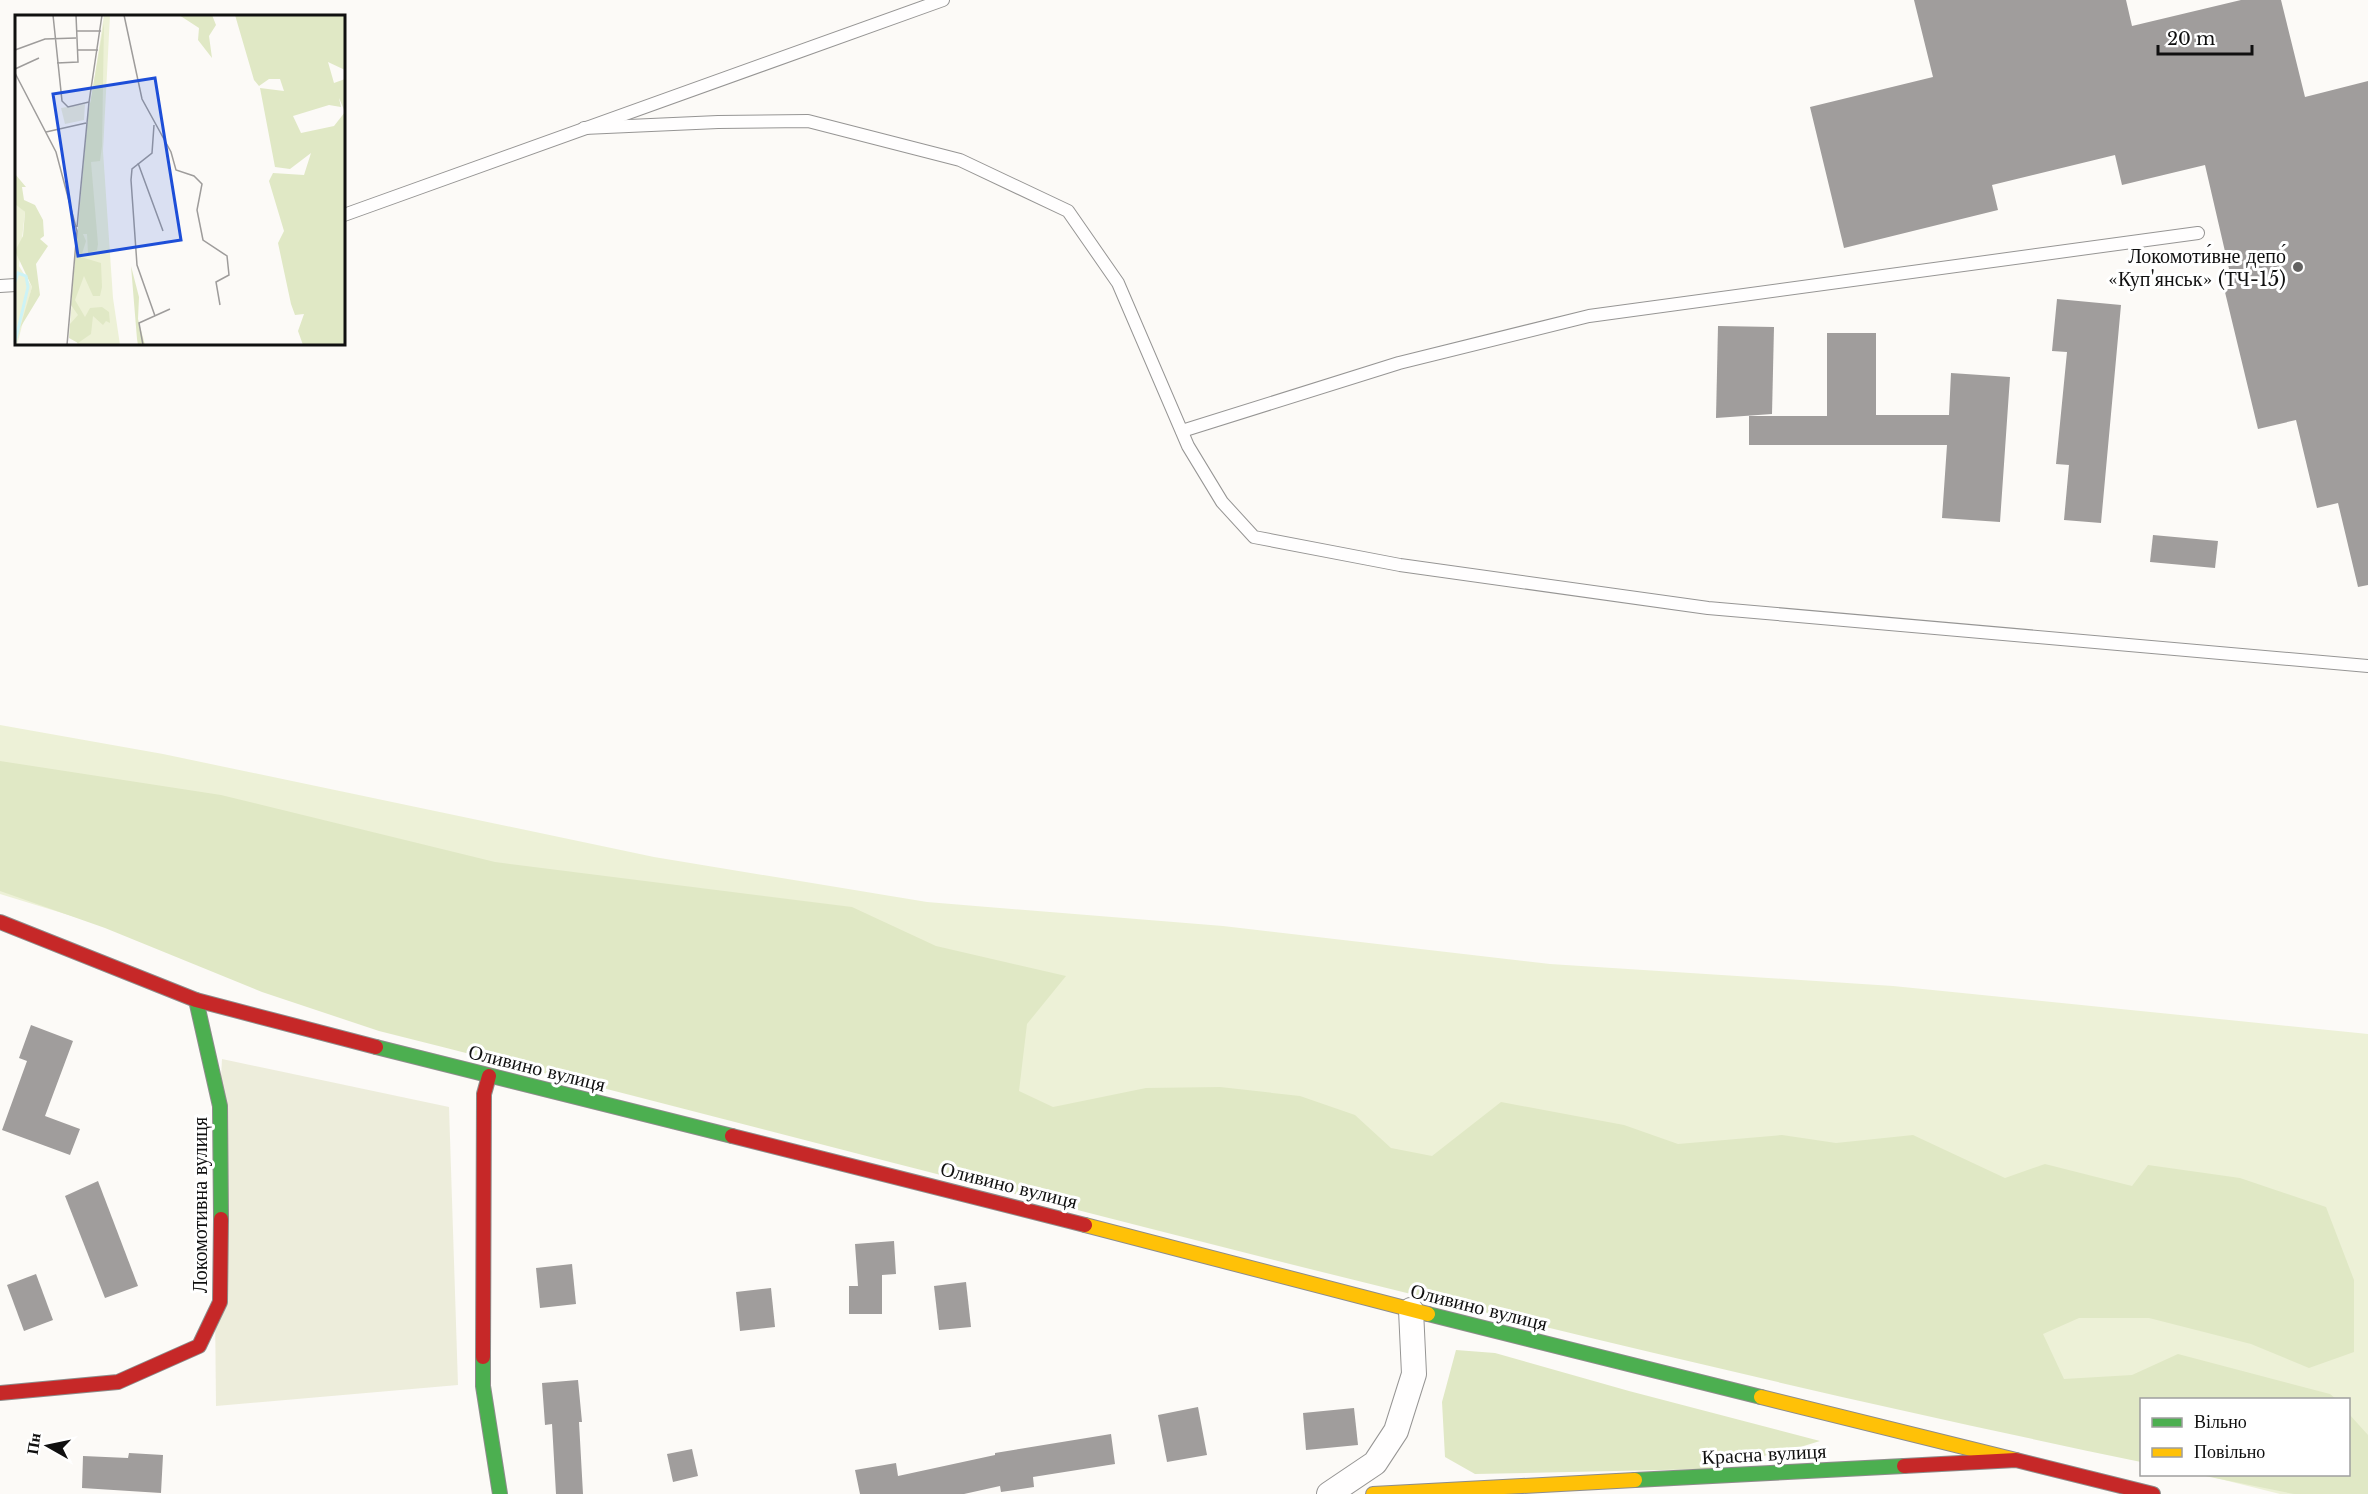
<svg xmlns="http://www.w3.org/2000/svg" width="2368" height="1494" viewBox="0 0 2368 1494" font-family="'Libre Baskerville',serif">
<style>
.green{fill:#edf1d7}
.forest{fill:#e0e8c5}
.cemetery{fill:#ededdb}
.building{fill:#a09d9c}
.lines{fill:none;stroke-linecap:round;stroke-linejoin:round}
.lane-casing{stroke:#969594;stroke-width:14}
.street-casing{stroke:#969594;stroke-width:26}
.fast-casing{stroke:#8d8c8b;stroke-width:16}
.slow-casing{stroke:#8d8c8b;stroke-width:16}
.jam-casing{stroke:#8d8c8b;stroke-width:16}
.lane{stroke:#fffefe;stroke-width:12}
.street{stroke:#fffefe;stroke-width:24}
.fast{stroke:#4caf50;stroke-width:14}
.slow{stroke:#ffc107;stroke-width:14}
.jam{stroke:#c62828;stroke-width:14}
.poi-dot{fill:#636261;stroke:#fff;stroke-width:2}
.labels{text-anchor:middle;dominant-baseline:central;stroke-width:6;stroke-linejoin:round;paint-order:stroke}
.poi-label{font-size:20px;fill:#101010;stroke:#fff;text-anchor:end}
.street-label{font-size:20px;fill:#101010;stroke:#fff}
.inset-river{fill:none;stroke:#cdf3f6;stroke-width:3}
.inset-road{fill:none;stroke:#9e9c9b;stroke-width:1.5}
.view{fill:#1d4ed8;fill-opacity:0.15;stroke:#1d4ed8;stroke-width:3}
.inset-edge{fill:none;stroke:#101010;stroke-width:3}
</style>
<rect width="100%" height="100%" fill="#fcfaf7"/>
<polygon class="green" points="0,725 163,754 654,857 927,902 1223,926 1550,964 1893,986 2368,1034 2368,1494 2280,1494 2204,1475 2348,1474 2348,1400 2142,1400 75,917 0,894"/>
<g class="forest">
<path d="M0 761 221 795 495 862 852 907 936 946 1066 976 1027 1024 1019 1091 1053 1107 1146 1088 1220 1087 1300 1096 1355 1115 1391 1148 1432 1156 1501 1102 1624 1125 1678 1144 1782 1135 1836 1143 1913 1135 2005 1178 2045 1164 2132 1186 2148 1165 2240 1178 2326 1207 2354 1280V1352L2309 1368 2251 1344 2149 1318H2079L2043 1334 2064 1379 2132 1375 2178 1354 2330 1394 2336 1399 2142 1400 2141 1462C1549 1339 965 1179 379 1031L262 992 105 928 0 891Z"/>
<polygon points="1456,1350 1495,1353 1629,1391 1820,1441 1794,1449 1706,1469 1475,1474 1445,1457 1442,1402"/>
<polygon points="2349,1414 2368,1435 2368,1494 2294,1494 2200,1475 2348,1474"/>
</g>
<polygon class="cemetery" points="222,1059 449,1107 458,1385 216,1406 214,1208"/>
<g class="building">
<polygon points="1914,0 2126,0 2132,26 2241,0 2281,0 2305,97 2368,81 2368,585 2358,587 2338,503 2317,508 2296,420 2258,429 2224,288 2233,286 2205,165 2122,185 2115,155 1992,185 1998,210 1844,248 1810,107 1933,77"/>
<polygon points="2057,299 2121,305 2101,523 2064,520 2069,465 2056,464 2067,352 2052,351"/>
<polygon points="1718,326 1774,327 1772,414 1716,418"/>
<polygon points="1827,333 1876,333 1876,415 1949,415 1951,373 2010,377 2000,522 1942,518 1947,445 1749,445 1749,416 1827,416"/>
<polygon points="2153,535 2218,541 2215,568 2150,562"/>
<polygon points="31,1025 73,1041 45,1116 80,1129 70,1155 2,1130 27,1061 19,1058"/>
<polygon points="98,1181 138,1286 105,1298 65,1196"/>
<polygon points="894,1241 896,1274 882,1275 882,1314 849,1314 849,1286 858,1286 855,1244"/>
<polygon points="572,1264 576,1304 540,1308 536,1268"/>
<polygon points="36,1274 53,1320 24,1331 7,1285"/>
<polygon points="966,1282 971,1327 939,1330 934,1286"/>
<polygon points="771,1288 775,1327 740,1331 736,1292"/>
<polygon points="578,1380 582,1422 579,1422 583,1494 556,1494 552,1424 545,1425 542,1383"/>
<polygon points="1198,1407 1207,1455 1167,1462 1158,1415"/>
<polygon points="1354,1408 1358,1445 1306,1450 1303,1413"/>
<polygon points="1111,1434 1115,1464 1033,1477 1034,1487 1001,1492 1000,1486 964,1494 860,1494 855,1470 896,1463 898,1476 995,1455 995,1453"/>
<polygon points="692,1449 698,1476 673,1482 667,1454"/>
<polygon points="129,1453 163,1455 161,1493 82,1488 83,1456 128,1458"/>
</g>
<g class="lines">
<g class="lane-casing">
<g id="lane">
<polyline points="584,128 718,122 808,121 960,160 1068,211 1118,283 1188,446 1222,502 1254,537 1400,565 1708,608 2368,666"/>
<polyline points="344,215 943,0"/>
<polyline points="0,286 16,285"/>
<polyline points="1182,431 1399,363 1589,316 2198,233"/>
</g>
</g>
<g class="street-casing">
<polyline id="street" points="1329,1494 1375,1463 1396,1431 1414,1374 1411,1310"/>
</g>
<g class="fast-casing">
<g id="fast">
<polyline points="196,1000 220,1106 221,1219"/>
<polyline points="376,1047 732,1136"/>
<polyline points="1428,1314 1761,1397"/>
<polyline points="483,1357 483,1386 500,1494"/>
<polyline points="1635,1480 1904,1466"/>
</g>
</g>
<g class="slow-casing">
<g id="slow">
<polyline points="1085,1225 1428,1314"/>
<polyline points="1761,1397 2016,1460"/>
<polyline points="1373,1494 1635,1480"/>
</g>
</g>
<g class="jam-casing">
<g id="jam">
<polyline points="0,922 196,1000 376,1047"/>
<polyline points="732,1136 1085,1225"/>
<polyline points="483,1357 484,1094 489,1076"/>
<polyline points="0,1393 118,1382 199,1346 220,1302 221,1219"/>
<polyline points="1904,1466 2016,1460 2153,1494"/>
</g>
</g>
<use href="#lane" class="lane"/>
<use href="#street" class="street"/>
<use href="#fast" class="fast"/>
<use href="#slow" class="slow"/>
<use href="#jam" class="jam"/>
</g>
<circle class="poi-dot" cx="2298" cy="267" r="6"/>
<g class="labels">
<g class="poi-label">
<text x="2286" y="256">Локомоти́вне депо́<tspan x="2286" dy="23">«Куп'янськ» (ТЧ-15)</tspan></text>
</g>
<g class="street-label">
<text transform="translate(537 1068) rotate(14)">Оливино вулиця</text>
<text transform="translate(1009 1185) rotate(14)">Оливино вулиця</text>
<text transform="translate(200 1205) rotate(-90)">Локомотивна вулиця</text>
<text transform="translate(1479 1307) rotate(14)">Оливино вулиця</text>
<text transform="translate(1764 1454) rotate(-3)">Красна вулиця</text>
</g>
</g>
<g transform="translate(15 15)">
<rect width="330" height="330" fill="#fcfaf7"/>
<path d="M89 0H95L88 136 98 283 105 330H63L55 309 72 113ZM0 188 10 197 4 251 17 272 2 330Z" fill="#edf1d7"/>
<path d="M164 0H197L201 10 194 21 197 43 183 25 184 13ZM220 0H330V55L313 47 319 68 330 64V330H288L283 316 289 299 280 300 276 289 263 228 269 216 254 166 258 158 289 160 296 138 275 154 260 152 245 73 269 76 265 64H254L244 71 239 65ZM324 83 330 97 319 111 286 118 278 101 314 90 326 92ZM89 8 87 131 85 146 76 147 83 229 82 235 73 238 72 219H68L71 226 66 242 86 248 87 272 85 281H78L69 261 60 285 70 302 75 293 87 292 94 297 95 308 91 306 88 310 78 301 76 319 63 328 54 323 55 309 63 300 56 290 73 100ZM0 159 11 172H7L9 185 20 190 28 205 29 221 25 224 33 231 21 249 25 280 5 313 17 272 0 236 8 221 10 197 0 189ZM116 251 124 282 123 304 130 330H123L122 324Z" fill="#e0e8c5" fill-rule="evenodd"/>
<path d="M70 89 69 105 50 109 46 93Z" fill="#ededdb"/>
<path class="inset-river" d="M0 267 3 258 11 261 13 272 0 327"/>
<path class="inset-road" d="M38 0 47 86 53 92 74 87M109 0 127 84 156 137 161 155 179 161 187 169 182 195 188 225 212 241 214 260 201 267 205 290M61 16H86M0 35 30 24 61 23M63 35H83M42 48 63 47 61 0M0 54 24 43M0 58 41 137 62 216 52 330M139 110 137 138 117 154 116 165 122 250 140 301M31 117 71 108M123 148 148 216M62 212 74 87 87 0M128 330 124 308 155 294"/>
<path class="view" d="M140 63 166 225 63 241 38 79Z"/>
<rect width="330" height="330" class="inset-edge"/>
</g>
<rect x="2140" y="1398" width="210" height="78" fill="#ffffff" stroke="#9f9f9f" stroke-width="1.5"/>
<rect x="2152" y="1418" width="30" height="9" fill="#4caf50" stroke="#9f9f9f" stroke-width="1.5"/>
<text x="2194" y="1428" font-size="18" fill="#101010">Вільно</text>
<rect x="2152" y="1448" width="30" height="9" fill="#ffc107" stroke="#9f9f9f" stroke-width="1.5"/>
<text x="2194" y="1458" font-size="18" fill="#101010">Повільно</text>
<g transform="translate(48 1446) rotate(279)" stroke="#ffffff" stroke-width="4.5" paint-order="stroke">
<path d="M0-4.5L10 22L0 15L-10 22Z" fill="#101010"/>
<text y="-9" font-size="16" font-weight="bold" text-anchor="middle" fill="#101010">Пн</text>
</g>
<path d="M2158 45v9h94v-9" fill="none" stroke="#101010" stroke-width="3"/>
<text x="2167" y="45" font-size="18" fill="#101010" stroke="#ffffff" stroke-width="4.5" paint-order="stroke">20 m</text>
</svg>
